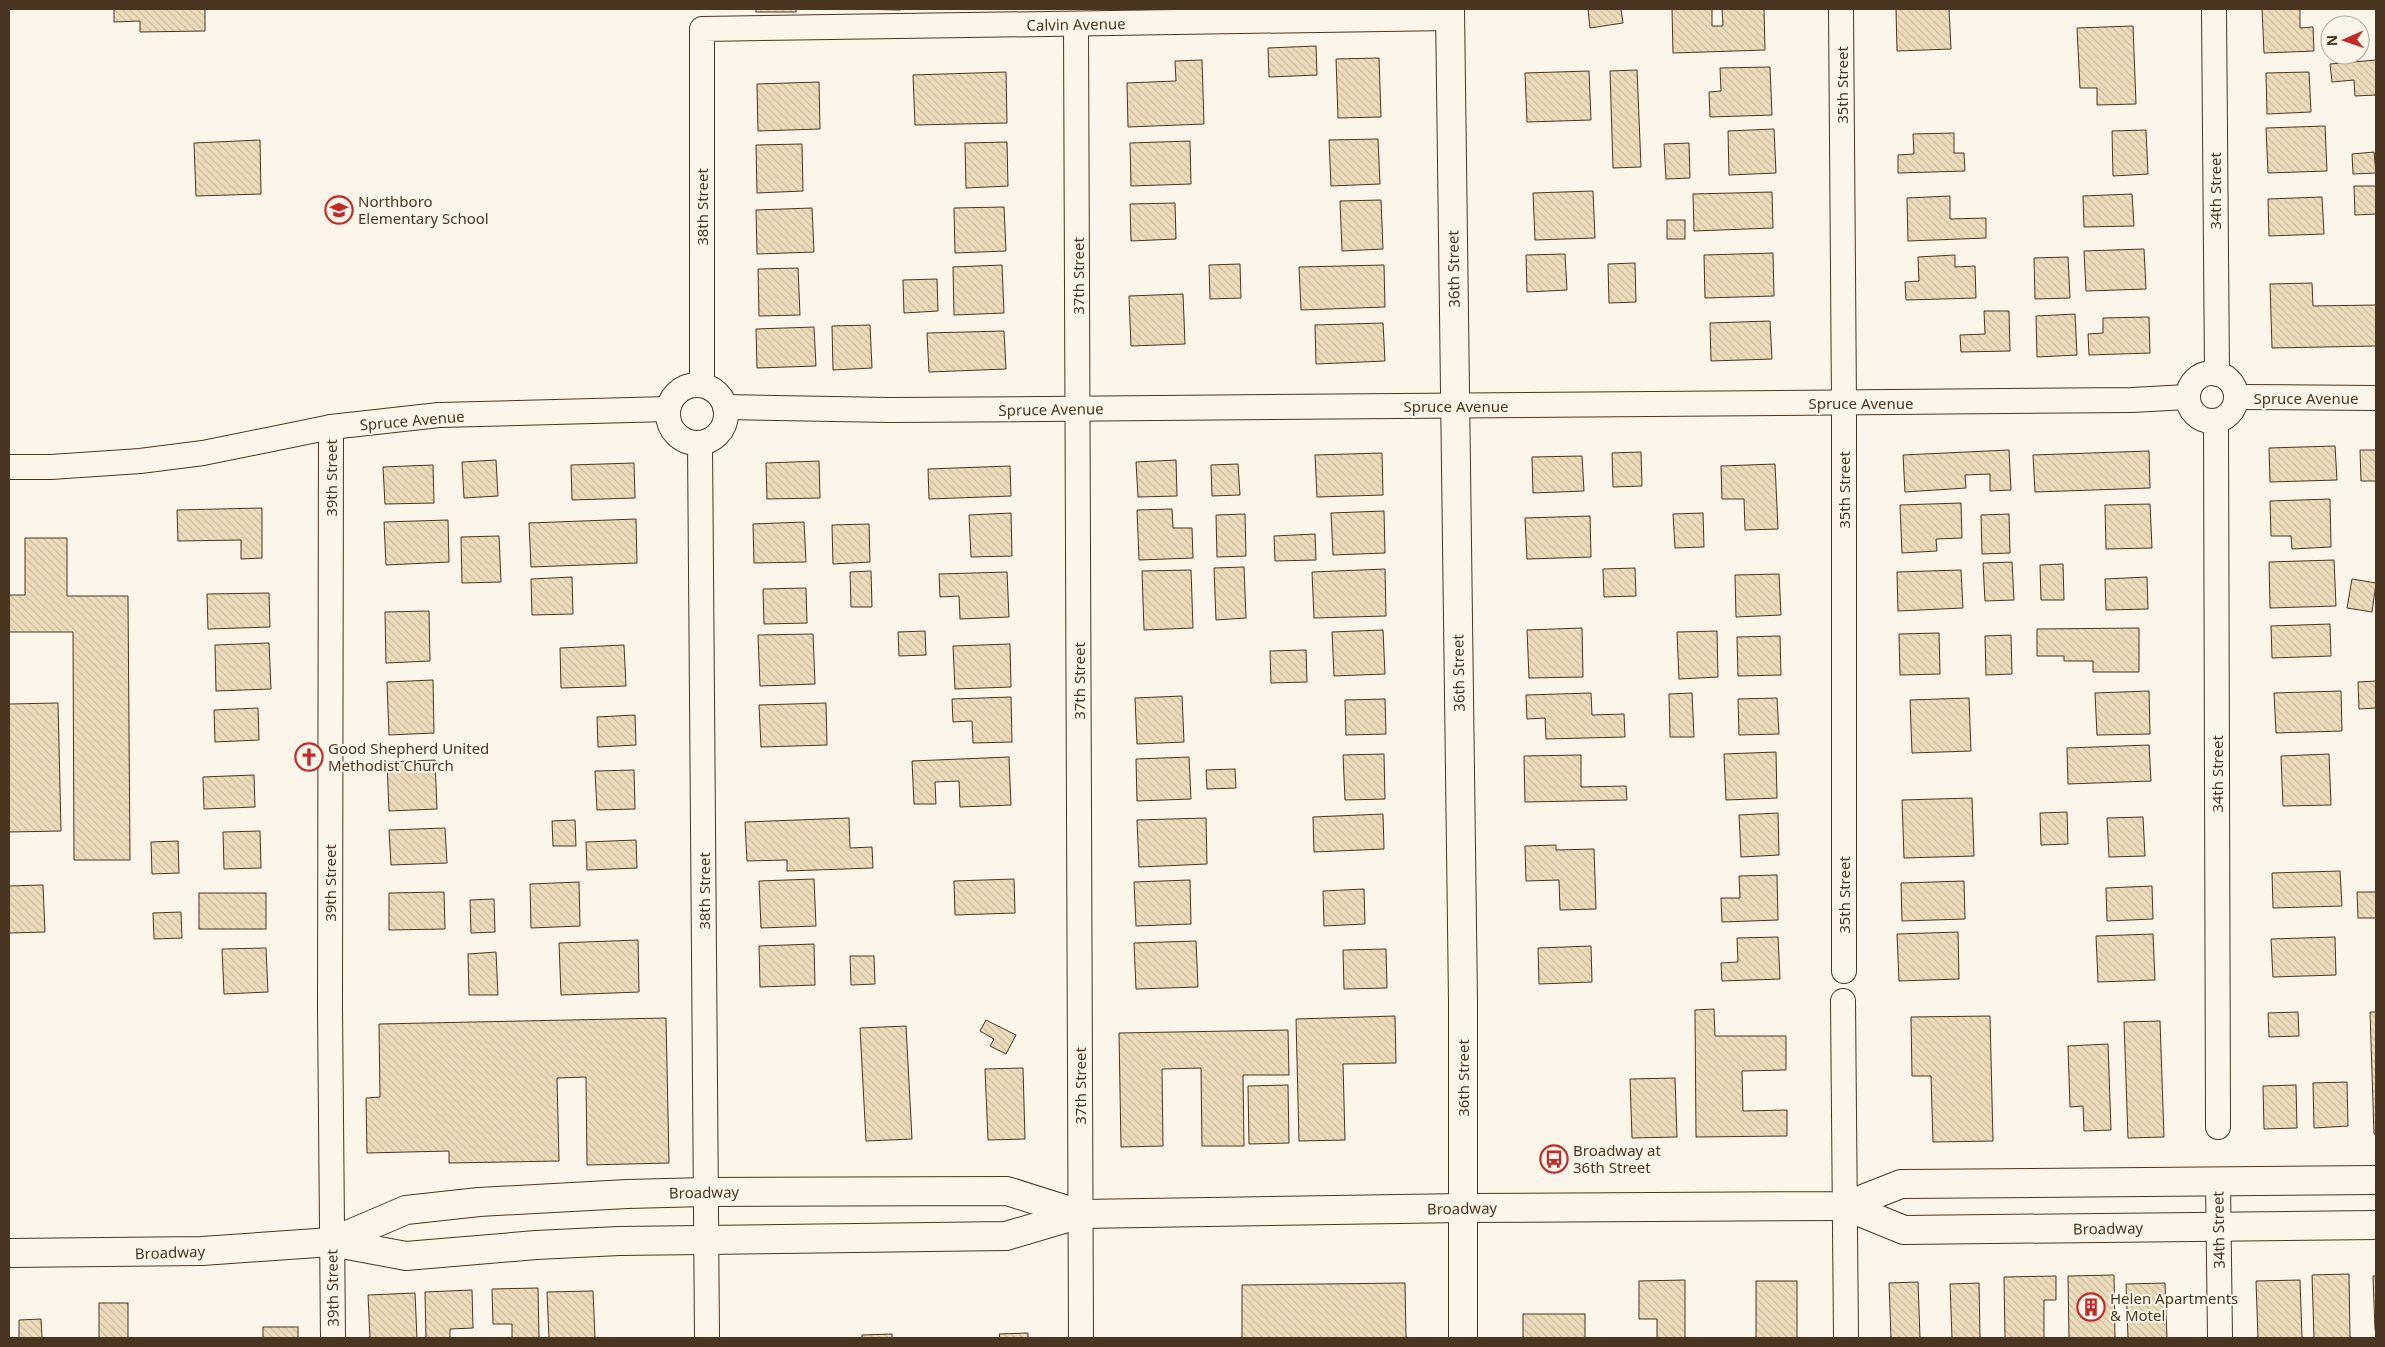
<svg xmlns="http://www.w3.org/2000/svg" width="2385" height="1347" viewBox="0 0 2385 1347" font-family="'Noto Sans',sans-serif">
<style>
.building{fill:url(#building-back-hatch);stroke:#4a3520}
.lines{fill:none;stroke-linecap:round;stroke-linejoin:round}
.street-casing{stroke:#4a3520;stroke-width:26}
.secondary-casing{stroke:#4a3520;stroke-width:30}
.primary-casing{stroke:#4a3520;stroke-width:30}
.street{stroke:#fbf6e9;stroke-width:24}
.secondary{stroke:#fbf6e9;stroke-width:28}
.primary{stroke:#fbf6e9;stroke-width:28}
.labels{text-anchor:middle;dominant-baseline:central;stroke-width:4;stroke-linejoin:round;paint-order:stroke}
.street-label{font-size:15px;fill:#4a3520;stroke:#fbf6e9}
.poi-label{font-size:15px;fill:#4a3520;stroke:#fbf6e9;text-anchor:start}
</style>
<defs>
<pattern id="building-back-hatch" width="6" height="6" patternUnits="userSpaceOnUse" patternTransform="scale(1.25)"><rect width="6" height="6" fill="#ecdcbc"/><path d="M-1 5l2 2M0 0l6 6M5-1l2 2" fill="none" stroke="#ccbda1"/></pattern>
</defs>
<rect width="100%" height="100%" fill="#fbf6e9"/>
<g class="building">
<polygon points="114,9 205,9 205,31 140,32 140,21 114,22"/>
<rect x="756" y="9" width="40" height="3"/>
<polygon points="854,9 901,9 901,10"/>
<polygon points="1588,9 1621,9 1623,23 1590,28"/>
<polygon points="1672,9 1712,9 1712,26 1723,26 1722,9 1764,9 1765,50 1673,53"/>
<polygon points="1896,9 1949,9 1951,49 1897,51"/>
<polygon points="2262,9 2300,9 2300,28 2313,27 2314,51 2264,53"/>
<polygon points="2133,26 2136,104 2097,105 2097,88 2080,88 2077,28"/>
<polygon points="1316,46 1317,75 1269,77 1268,48"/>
<polygon points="1379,58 1381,117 1338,118 1336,59"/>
<polygon points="1202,60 1204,124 1128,127 1127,83 1176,81 1175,61"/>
<polygon points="2376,60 2376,95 2355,96 2354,80 2332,82 2330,64"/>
<polygon points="1770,67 1772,115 1710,117 1709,92 1721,91 1720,68"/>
<polygon points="1637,70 1641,167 1613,168 1610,71"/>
<polygon points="1589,71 1591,120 1527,122 1525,73"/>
<polygon points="1006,72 1007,123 915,125 913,75"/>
<polygon points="2309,72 2311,112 2267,114 2266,73"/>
<polygon points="819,82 820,129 758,131 757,84"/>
<polygon points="2325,126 2327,171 2268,173 2266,128"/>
<polygon points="1774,129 1776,173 1729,175 1728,131"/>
<polygon points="2146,130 2148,174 2113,176 2112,131"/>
<polygon points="1954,133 1954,153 1964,153 1965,171 1898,173 1898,155 1914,154 1913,134"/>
<polygon points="1378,139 1380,184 1331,186 1329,140"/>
<polygon points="260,140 261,194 196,196 194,143"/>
<polygon points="1190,141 1191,184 1131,186 1130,143"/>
<polygon points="1007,142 1008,186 966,188 965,143"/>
<polygon points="1689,143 1690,178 1666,179 1664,144"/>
<polygon points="802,144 803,191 757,193 756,145"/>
<polygon points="2374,152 2376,173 2353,174 2352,154"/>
<polygon points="2354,186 2376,186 2376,214 2355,215"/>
<polygon points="1593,191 1595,238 1535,240 1533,193"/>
<polygon points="1772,192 1773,228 1694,231 1693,194"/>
<polygon points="2132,194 2134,226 2084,227 2083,196"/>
<polygon points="1950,196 1950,219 1986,218 1986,238 1908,241 1907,198"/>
<polygon points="2322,197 2324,234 2269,236 2268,199"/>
<polygon points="1381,200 1383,249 1342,251 1340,201"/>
<polygon points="1175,203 1176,239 1131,241 1130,204"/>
<polygon points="1004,207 1006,251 955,253 954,208"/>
<polygon points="812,208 814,252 757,254 756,210"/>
<rect x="1667" y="220" width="18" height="19"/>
<polygon points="2144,249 2146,289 2086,291 2084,251"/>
<polygon points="1773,253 1774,296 1705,298 1704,255"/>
<polygon points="1565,254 1567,290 1527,292 1526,255"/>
<polygon points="1955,255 1955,267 1975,266 1976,298 1906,300 1905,282 1919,281 1918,257"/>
<polygon points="2068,257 2070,298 2035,299 2034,258"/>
<polygon points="1635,263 1636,302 1609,303 1608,264"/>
<polygon points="1240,264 1241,298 1210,299 1209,265"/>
<polygon points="1002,265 1004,313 954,315 953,267"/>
<polygon points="1384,265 1385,307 1301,310 1299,267"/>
<polygon points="798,268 800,315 759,316 758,269"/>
<polygon points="937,279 938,311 904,313 903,280"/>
<polygon points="2312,283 2313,306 2376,305 2376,346 2272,348 2270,284"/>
<polygon points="1183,294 1185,344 1131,346 1129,296"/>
<polygon points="1984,311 2009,311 2010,351 1961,352 1960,335 1985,334"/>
<polygon points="2075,314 2077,355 2037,357 2036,316"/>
<polygon points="2149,317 2150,353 2089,355 2088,334 2103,333 2103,318"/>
<polygon points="1770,321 1772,359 1711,361 1710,323"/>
<polygon points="1383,323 1385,361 1316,364 1315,325"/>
<polygon points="870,325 872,368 833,370 832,326"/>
<polygon points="814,327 816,366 757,368 756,329"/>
<polygon points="1004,331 1006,369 929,372 927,333"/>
<polygon points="2335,446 2337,480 2270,482 2269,448"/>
<polygon points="2009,450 2011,490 1990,491 1990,474 1965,475 1966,488 1905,492 1903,455"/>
<polygon points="2360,450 2376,450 2376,481 2361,481"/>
<polygon points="2149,451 2150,488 2035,492 2033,455"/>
<polygon points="1641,452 1642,486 1613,487 1612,453"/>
<polygon points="1382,453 1383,495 1317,497 1315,455"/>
<polygon points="1582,456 1584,491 1533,493 1532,457"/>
<polygon points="496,460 498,496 464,498 462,462"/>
<polygon points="1176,460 1177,496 1138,497 1136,462"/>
<polygon points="819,461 820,498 767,499 766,463"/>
<polygon points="634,463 635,498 572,500 571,465"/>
<polygon points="1238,464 1240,495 1212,496 1211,465"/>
<polygon points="1775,464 1778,529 1745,530 1744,499 1722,499 1721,466"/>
<polygon points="433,465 434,503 385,504 383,467"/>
<polygon points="1010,466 1011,496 929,499 928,469"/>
<polygon points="2330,499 2331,547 2292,549 2291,536 2271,536 2270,501"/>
<polygon points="1961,503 1962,538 1936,539 1937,551 1902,553 1900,505"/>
<polygon points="2150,504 2152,548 2106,549 2105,505"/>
<polygon points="262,508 262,558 241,559 241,540 178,541 177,510"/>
<polygon points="1172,509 1173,528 1192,528 1193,558 1139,560 1137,510"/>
<polygon points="1384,511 1385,553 1333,555 1331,513"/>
<polygon points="1011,513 1012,556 971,557 969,515"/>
<polygon points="1703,513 1704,547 1675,548 1673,514"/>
<polygon points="1245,514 1246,556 1217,557 1216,515"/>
<polygon points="2009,514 2010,553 1982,554 1981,515"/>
<polygon points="1590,516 1591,557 1527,559 1525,518"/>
<polygon points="636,519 637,563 531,567 529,523"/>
<polygon points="448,520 449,562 386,565 384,522"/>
<polygon points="804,522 806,562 754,563 753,524"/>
<polygon points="869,524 870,562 833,564 832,525"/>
<polygon points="1315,534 1316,560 1275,561 1274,536"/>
<polygon points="499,536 501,582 462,583 461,537"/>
<polygon points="25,538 67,538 67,596 128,596 130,860 74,860 73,632 9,632 9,595 25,595"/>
<polygon points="2334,560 2336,606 2270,608 2269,562"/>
<polygon points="2012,562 2014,600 1985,601 1983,563"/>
<polygon points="2063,564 2064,600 2041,600 2040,565"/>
<polygon points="1244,567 1246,618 1216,620 1214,568"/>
<polygon points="1635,568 1636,596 1604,597 1603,569"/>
<polygon points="1385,569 1386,616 1314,618 1312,572"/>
<polygon points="1191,570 1193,628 1144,630 1142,571"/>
<polygon points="1961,570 1963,608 1898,611 1897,572"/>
<polygon points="871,571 872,607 851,607 850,572"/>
<polygon points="1007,572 1009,617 960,619 959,596 940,597 939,574"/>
<polygon points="1779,574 1781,615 1736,617 1735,575"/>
<polygon points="572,577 573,614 532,615 531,579"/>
<polygon points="2147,577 2148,609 2106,610 2105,579"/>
<polygon points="2352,579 2376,583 2372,612 2347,608"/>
<polygon points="806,588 807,623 764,624 763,589"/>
<polygon points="269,593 270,627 208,629 207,594"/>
<polygon points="429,611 430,661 386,663 385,612"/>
<polygon points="2330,624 2331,656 2272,658 2271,626"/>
<polygon points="1582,628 1583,677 1529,678 1527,630"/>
<polygon points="2139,628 2139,672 2093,672 2093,661 2064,661 2064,656 2037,656 2037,629"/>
<polygon points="1383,630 1385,674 1334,676 1332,632"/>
<polygon points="925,631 926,655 899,656 898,632"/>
<polygon points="1717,631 1718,677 1679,679 1677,632"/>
<polygon points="1939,633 1940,674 1900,675 1899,634"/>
<polygon points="813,634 815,684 760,686 758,635"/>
<polygon points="2011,635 2012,674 1986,675 1985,636"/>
<polygon points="1780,636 1781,675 1738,676 1737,637"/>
<polygon points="269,643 271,689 216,691 215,645"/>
<polygon points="1010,644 1011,687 955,689 953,646"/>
<polygon points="624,645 626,686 561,688 560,648"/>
<polygon points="1306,650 1307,682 1271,683 1270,651"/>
<polygon points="433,680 434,733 389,735 387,682"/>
<polygon points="2376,681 2376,708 2359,709 2358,682"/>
<polygon points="2149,691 2150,734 2097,735 2095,693"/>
<polygon points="2341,691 2342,731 2276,733 2274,693"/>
<polygon points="1591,693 1592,715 1624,714 1625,737 1546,739 1545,718 1527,719 1526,695"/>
<polygon points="1692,693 1694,737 1670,737 1669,694"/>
<polygon points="1182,696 1184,742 1137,744 1135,698"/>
<polygon points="1011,697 1012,742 973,743 972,721 953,722 952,699"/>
<polygon points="1777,698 1779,734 1739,735 1738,699"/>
<polygon points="1969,698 1971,751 1912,753 1910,700"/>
<polygon points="1385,699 1386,734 1346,735 1345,700"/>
<polygon points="58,703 61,831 9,832 9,704"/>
<polygon points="826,703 827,745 761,747 759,705"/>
<polygon points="258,708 259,740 215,742 214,710"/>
<polygon points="635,715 636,745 598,747 597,717"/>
<polygon points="2149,745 2151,781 2068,784 2067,748"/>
<polygon points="1776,752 1777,798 1726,800 1724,754"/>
<polygon points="1384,754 1385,799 1345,800 1343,755"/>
<polygon points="2329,754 2331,805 2283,806 2281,756"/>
<polygon points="1581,755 1581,787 1626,786 1627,800 1525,802 1524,756"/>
<polygon points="1009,757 1011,805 960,807 959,781 935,782 936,804 914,804 912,761"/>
<polygon points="1189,757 1191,799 1137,801 1136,759"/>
<polygon points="435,760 437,809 389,811 387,762"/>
<polygon points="1235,769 1236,788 1207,789 1206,770"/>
<polygon points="634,770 635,809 597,810 595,771"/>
<polygon points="254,775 255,807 204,809 203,777"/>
<polygon points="1972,798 1974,856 1904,858 1902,800"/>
<polygon points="2067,812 2068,844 2041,845 2040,813"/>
<polygon points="1778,813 1779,855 1741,857 1739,815"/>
<polygon points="1383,814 1384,849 1314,852 1313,817"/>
<polygon points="2143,817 2145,856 2109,857 2107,818"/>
<polygon points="849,818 850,848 872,847 873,868 787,871 787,860 747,861 745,822"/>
<polygon points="1206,818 1207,864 1139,867 1137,820"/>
<polygon points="575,820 576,846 553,846 552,821"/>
<polygon points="445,828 447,863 391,865 389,830"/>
<polygon points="260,831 261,868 224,869 223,832"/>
<polygon points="636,840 637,868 587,870 586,842"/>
<polygon points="178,841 179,873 152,874 151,842"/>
<polygon points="1556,845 1556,850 1594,849 1596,909 1560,910 1559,880 1526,881 1525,846"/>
<polygon points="2340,871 2342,906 2273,908 2272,873"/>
<polygon points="1777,875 1778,920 1722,922 1721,898 1740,898 1739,876"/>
<polygon points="814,879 816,926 761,928 759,881"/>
<polygon points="1014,879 1015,913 955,915 954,881"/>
<polygon points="1190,880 1191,924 1136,926 1134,882"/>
<polygon points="1964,881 1965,919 1902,921 1901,883"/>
<polygon points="579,882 580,926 531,928 530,884"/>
<polygon points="43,885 45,932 9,933 9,886"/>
<polygon points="2152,886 2153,919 2107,921 2106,888"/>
<polygon points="1364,889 1365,924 1324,926 1323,891"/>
<polygon points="444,892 445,929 389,930 389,893"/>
<polygon points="2357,892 2376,892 2376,918 2358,918"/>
<rect x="199" y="893" width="67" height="36"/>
<polygon points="494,899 495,932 471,933 470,900"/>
<polygon points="181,912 182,938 154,939 153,913"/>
<polygon points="1958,932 1959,979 1899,981 1897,934"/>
<polygon points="2153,934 2155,980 2098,982 2096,936"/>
<polygon points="1778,937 1780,979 1722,981 1721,963 1738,962 1737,938"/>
<polygon points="2335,937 2336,975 2273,977 2271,939"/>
<polygon points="638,940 639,992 561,995 559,943"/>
<polygon points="1196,941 1198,987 1136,989 1134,943"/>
<polygon points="814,944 815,985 760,987 759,946"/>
<polygon points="1591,946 1592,982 1539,984 1538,948"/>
<polygon points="266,948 268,992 224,994 222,949"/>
<polygon points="1386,949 1387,988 1344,989 1343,950"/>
<polygon points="496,952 498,995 469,995 468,954"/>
<polygon points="850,956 874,956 875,984 851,985"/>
<polygon points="1714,1009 1715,1036 1786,1036 1786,1070 1742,1071 1743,1111 1787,1110 1787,1136 1696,1137 1695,1010"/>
<polygon points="2298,1012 2299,1036 2269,1037 2268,1013"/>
<polygon points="2370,1012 2376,1012 2376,1134 2374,1134"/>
<polygon points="1395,1016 1396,1063 1343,1064 1345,1140 1299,1141 1296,1019"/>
<polygon points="1990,1016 1993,1141 1933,1142 1931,1076 1912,1076 1911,1017"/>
<polygon points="666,1018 669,1163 587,1165 586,1077 557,1078 559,1161 449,1163 449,1151 367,1153 366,1098 380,1097 379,1024"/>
<polygon points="986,1020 1016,1035 1006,1054 990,1046 994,1039 980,1031"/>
<polygon points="2160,1021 2164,1137 2128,1138 2124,1022"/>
<polygon points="906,1026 912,1139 866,1141 860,1028"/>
<polygon points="1288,1030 1289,1075 1243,1075 1244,1146 1202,1146 1201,1068 1162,1069 1163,1146 1121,1147 1119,1033"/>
<polygon points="2108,1044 2111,1130 2084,1131 2083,1106 2070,1107 2068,1046"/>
<polygon points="1023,1068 1025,1139 988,1140 985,1069"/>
<polygon points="1675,1078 1677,1137 1632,1138 1630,1079"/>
<polygon points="2347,1082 2348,1126 2314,1128 2313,1083"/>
<polygon points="1288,1085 1289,1143 1249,1144 1248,1086"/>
<polygon points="2296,1085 2297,1128 2264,1129 2263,1086"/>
<polygon points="2349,1274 2350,1338 2314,1338 2312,1275"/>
<polygon points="2114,1275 2115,1338 2069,1338 2068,1276"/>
<polygon points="2056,1276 2056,1300 2044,1300 2044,1338 2005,1338 2004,1277"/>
<polygon points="2373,1276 2376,1276 2376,1330 2375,1330"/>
<polygon points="1685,1280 1685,1338 1657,1338 1657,1319 1639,1319 1639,1281"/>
<polygon points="2300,1280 2302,1338 2258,1338 2256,1281"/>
<rect x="1756" y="1281" width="41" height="57"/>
<polygon points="1918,1282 1920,1338 1891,1338 1889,1283"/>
<polygon points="1405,1283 1406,1338 1242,1338 1242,1285"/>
<polygon points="1979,1283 1980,1338 1952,1338 1950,1284"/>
<polygon points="2165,1283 2167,1338 2128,1338 2126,1284"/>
<polygon points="538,1288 539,1338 512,1338 512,1324 493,1324 492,1289"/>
<polygon points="472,1290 473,1328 450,1329 450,1338 426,1338 425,1292"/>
<polygon points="593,1291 595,1338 549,1338 547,1292"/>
<polygon points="415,1293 417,1338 370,1338 368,1295"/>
<rect x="99" y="1303" width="29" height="35"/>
<rect x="1523" y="1314" width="62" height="24"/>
<polygon points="41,1319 42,1338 19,1338 19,1320"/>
<rect x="263" y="1327" width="35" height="11"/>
<polygon points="1028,1333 1028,1338 1000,1338 999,1334"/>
<polygon points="892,1334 892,1338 862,1338 862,1335"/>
</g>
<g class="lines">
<g class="street-casing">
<g id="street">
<polyline points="1841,9 1844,403 1844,971"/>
<polyline points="2214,9 2217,374"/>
<polyline points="1076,24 1081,1338"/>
<circle cx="2212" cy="397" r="24"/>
<circle cx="697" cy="414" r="29"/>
<polyline points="702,385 702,29 1450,18"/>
<polyline points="2236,397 2376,398"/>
<polyline points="725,407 890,410 1043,409 2132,400 2187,397"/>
<polyline points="2216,421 2218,1127"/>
<polyline points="331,427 330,1008 333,1338"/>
<polyline points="700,443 707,1338"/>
<polyline points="9,467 51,467 140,461 203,453 331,427 439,415 668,409"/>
<polyline points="1843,1001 1846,1338"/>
<polyline points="2218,1182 2220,1338"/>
</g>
</g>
<g class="secondary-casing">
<polyline id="secondary" points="1450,9 1463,1001 1463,1338"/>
</g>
<g class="primary-casing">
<g id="primary">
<polyline points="1845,1206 1904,1230 2376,1225"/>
<polyline points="331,1242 406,1210 479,1202 627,1194 706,1192 1007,1191 1080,1214"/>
<polyline points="9,1253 202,1251 331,1242 406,1256 536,1245 619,1241 1006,1236 1080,1214 1462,1208 1845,1206 1901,1184 2376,1180"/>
</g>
</g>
<use href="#street" class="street"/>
<use href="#secondary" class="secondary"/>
<use href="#primary" class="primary"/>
</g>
<defs>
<g id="school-ring" transform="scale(1.4375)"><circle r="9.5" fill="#fbf6e9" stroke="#c62828" stroke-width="1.5"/><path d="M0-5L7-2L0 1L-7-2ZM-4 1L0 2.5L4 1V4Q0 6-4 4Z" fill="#c62828"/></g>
<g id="church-ring" transform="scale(1.4375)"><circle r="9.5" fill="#fbf6e9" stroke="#c62828" stroke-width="1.5"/><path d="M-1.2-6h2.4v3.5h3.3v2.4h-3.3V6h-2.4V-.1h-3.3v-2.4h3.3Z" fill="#c62828"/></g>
<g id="bus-ring" transform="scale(1.4375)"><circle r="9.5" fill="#fbf6e9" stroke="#c62828" stroke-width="1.5"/><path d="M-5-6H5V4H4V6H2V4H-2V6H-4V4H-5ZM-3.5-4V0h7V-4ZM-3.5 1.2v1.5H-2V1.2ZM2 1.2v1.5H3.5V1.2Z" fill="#c62828"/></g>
<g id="building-ring" transform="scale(1.4375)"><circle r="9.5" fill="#fbf6e9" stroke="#c62828" stroke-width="1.5"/><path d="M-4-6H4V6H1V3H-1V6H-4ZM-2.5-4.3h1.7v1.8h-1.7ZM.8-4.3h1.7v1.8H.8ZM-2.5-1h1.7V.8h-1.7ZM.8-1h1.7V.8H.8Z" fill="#c62828"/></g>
</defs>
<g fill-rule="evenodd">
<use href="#school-ring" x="339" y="210"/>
<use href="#church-ring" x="309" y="757"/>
<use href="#bus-ring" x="1554" y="1159"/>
<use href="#building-ring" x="2091" y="1307"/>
</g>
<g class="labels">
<g class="street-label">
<text transform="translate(1076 24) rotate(-1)">Calvin Avenue</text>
<text transform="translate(1842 85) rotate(-90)">35th Street</text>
<text transform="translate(2215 191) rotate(-90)">34th Street</text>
<text transform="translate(702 207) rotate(-90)">38th Street</text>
<text transform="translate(1453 269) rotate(-91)">36th Street</text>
<text transform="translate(1078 276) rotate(-90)">37th Street</text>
<text x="2306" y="398">Spruce Avenue</text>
<text x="1861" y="403">Spruce Avenue</text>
<text x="1456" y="406">Spruce Avenue</text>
<text transform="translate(1051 409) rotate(-1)">Spruce Avenue</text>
<text transform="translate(412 420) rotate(-5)">Spruce Avenue</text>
<text transform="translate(331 478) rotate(-90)">39th Street</text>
<text transform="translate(1844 490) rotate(-90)">35th Street</text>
<text transform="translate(1458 673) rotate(-91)">36th Street</text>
<text transform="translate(1079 681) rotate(-90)">37th Street</text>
<text transform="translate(2217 774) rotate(-90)">34th Street</text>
<text transform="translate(330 883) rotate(-90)">39th Street</text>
<text transform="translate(704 891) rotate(-90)">38th Street</text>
<text transform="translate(1844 895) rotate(-90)">35th Street</text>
<text transform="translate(1463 1078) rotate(-90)">36th Street</text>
<text transform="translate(1080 1086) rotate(-90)">37th Street</text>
<text transform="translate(704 1192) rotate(-1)">Broadway</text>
<text transform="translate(1462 1208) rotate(-1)">Broadway</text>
<text transform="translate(2108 1228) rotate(-1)">Broadway</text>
<text transform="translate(2218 1230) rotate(-91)">34th Street</text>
<text transform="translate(170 1252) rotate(-2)">Broadway</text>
<text transform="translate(332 1288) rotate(-91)">39th Street</text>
</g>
<g class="poi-label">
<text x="358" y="201">Northboro<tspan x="358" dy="17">Elementary School</tspan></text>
<text x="328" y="748">Good Shepherd United<tspan x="328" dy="17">Methodist Church</tspan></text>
<text x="1573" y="1150">Broadway at<tspan x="1573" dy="17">36th Street</tspan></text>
<text x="2110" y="1298">Helen Apartments<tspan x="2110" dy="17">&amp; Motel</tspan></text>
</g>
</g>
<rect width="2385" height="1347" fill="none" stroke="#4a3520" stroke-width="20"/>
<g transform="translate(2345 40) rotate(268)"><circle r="24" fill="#fbf6e9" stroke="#b4a999"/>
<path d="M0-4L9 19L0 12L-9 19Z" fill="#c62828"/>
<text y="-8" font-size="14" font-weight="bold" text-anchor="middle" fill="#4a3520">N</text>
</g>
</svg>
